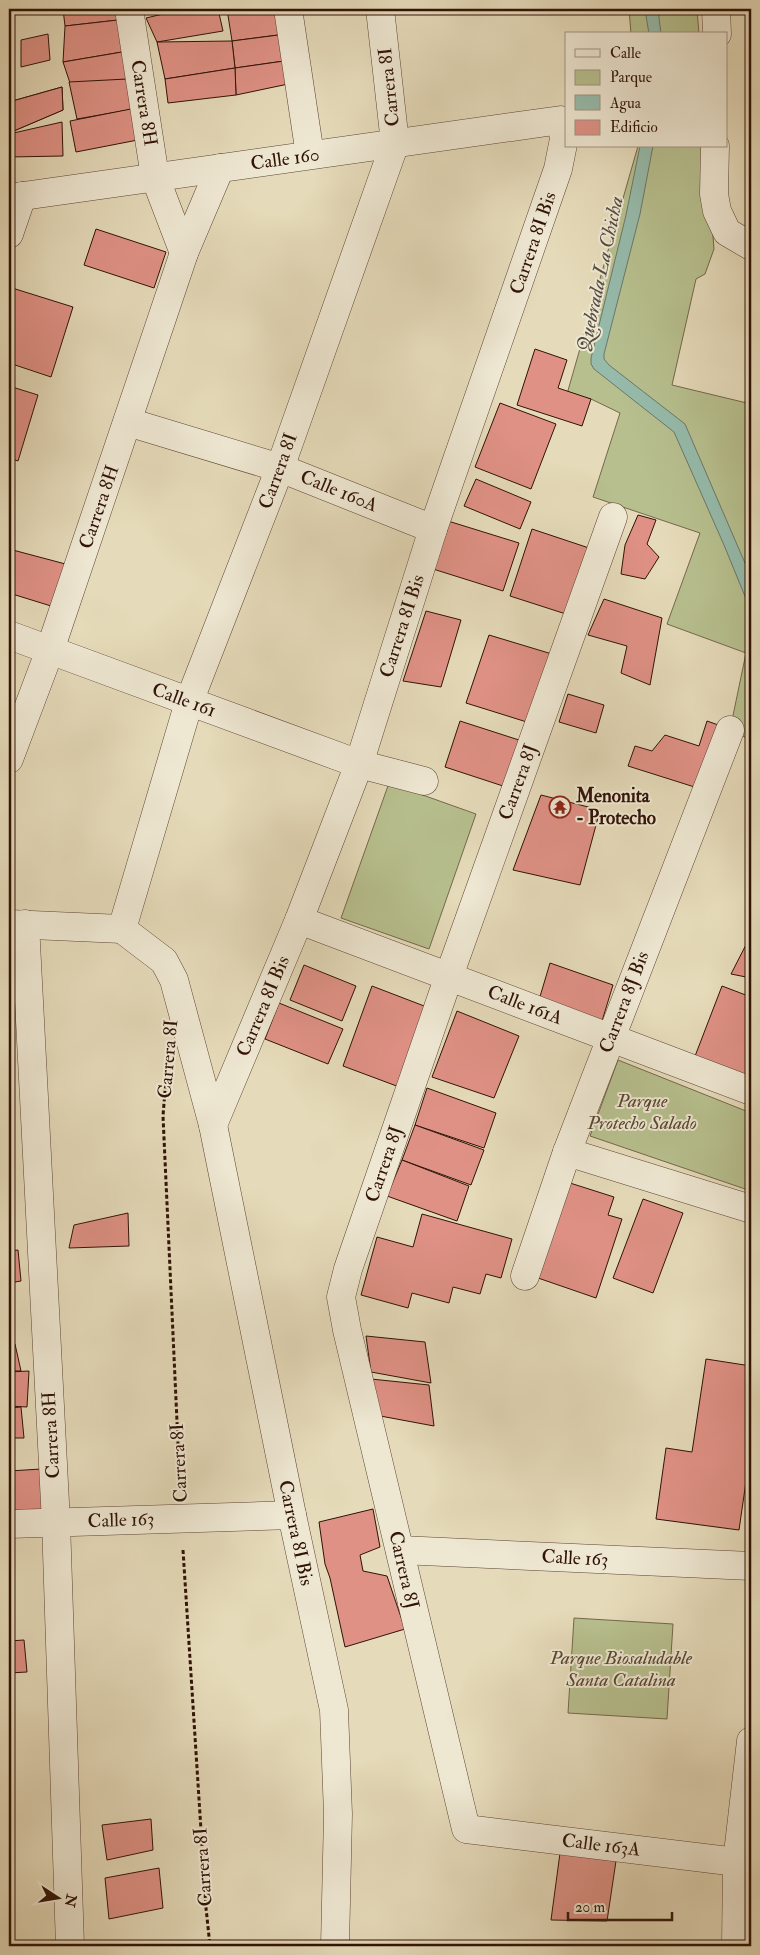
<svg xmlns="http://www.w3.org/2000/svg" width="760" height="1955" viewBox="0 0 760 1955" font-family="'IM FELL Double Pica',serif">
<style>
.green{fill:#b7bf8e;stroke:#74684a}
.water{fill:#96bbab;stroke:#6d7769}
.building{fill:#df9185;stroke:#301207}
.lines{fill:none;stroke-linecap:round;stroke-linejoin:round}
.minor-casing{stroke:#5d4434;stroke-width:29}
.path{stroke:#301207;stroke-width:3;stroke-dasharray:4 2.5;stroke-linecap:butt}
.minor{stroke:#eee7d2;stroke-width:28}
.labels{text-anchor:middle;dominant-baseline:central;stroke-width:4;stroke-linejoin:round;paint-order:stroke}
.street-label{font-size:19px;fill:#301207;stroke:#eee7d2}
.poi-label{font-size:19px;font-weight:bold;fill:#301207;stroke:#eee7d2;text-anchor:start}
.park-label{font-size:19px;font-style:italic;fill:#584630;stroke:#eee7d2}
.water-label{font-size:20px;font-style:italic;fill:#544d40;stroke:#eee7d2}
</style>
<rect width="100%" height="100%" fill="#e5dab9"/>
<filter id="stains"><feTurbulence type="fractalNoise" baseFrequency=".004" numOctaves="4"/><feColorMatrix values="0 0 0 0 .2 0 0 0 0 .09 0 0 0 0 .02 0 0 0 .5 -.17"/></filter>
<radialGradient id="worn" r=".72"><stop offset=".6" stop-color="#630" stop-opacity="0"/><stop offset="1" stop-color="#630" stop-opacity=".3"/></radialGradient>
<g class="green">
<polygon points="629,9 697,9 699,34 631,34"/>
<polygon points="638,146 706,146 714,249 705,274 696,279 672,385 751,404 751,740 730,730 746,653 667,624 700,533 593,497 620,413 591,399 567,394"/>
<polygon points="389,783 476,814 429,949 341,918"/>
<polygon points="618,1060 751,1113 751,1191 590,1136"/>
<polygon points="574,1618 673,1624 667,1719 568,1713"/>
</g>
<g class="water">
<polygon points="645,9 658,9 661,34 649,34"/>
<polygon points="640,146 653,146 640,214 604,354 604,359 609,365 685,424 751,577 751,611 724,545 674,432 594,369 591,364 591,358 626,215"/>
</g>
<g class="building">
<polygon points="63,9 127,9 118,20 65,26"/>
<polygon points="184,9 218,9 223,31 157,42 146,18"/>
<polygon points="227,9 279,9 286,34 232,41"/>
<polygon points="118,20 122,52 63,62 65,26"/>
<polygon points="48,34 50,60 21,67 21,40"/>
<polygon points="286,34 291,60 235,68 232,41"/>
<polygon points="232,41 235,68 165,79 157,42"/>
<polygon points="122,52 127,79 73,92 63,62"/>
<polygon points="291,60 293,83 236,95 235,68"/>
<polygon points="235,68 236,95 168,103 165,79"/>
<polygon points="127,79 134,109 77,119 69,82"/>
<polygon points="62,87 63,110 9,133 9,102"/>
<polygon points="62,87 63,110 9,133 9,102"/>
<polygon points="141,107 148,138 76,152 70,121"/>
<polygon points="62,122 63,156 9,157 9,134"/>
<polygon points="96,229 166,252 154,288 84,265"/>
<polygon points="9,287 73,307 51,377 9,363"/>
<polygon points="535,349 567,360 558,388 591,399 582,426 517,405"/>
<polygon points="9,386 38,395 18,461 9,458"/>
<polygon points="500,403 556,424 531,489 475,467"/>
<polygon points="476,479 531,502 520,529 464,506"/>
<polygon points="638,515 656,520 647,544 659,557 645,579 621,574 625,545"/>
<polygon points="448,521 519,543 503,591 433,569"/>
<polygon points="532,529 592,549 569,615 510,596"/>
<polygon points="9,549 73,566 64,610 9,593"/>
<polygon points="604,599 662,618 650,685 621,673 627,646 588,635"/>
<polygon points="426,611 461,620 441,687 403,681"/>
<polygon points="489,635 552,654 530,723 466,703"/>
<polygon points="568,694 604,705 596,733 559,722"/>
<polygon points="460,721 522,741 506,787 445,767"/>
<polygon points="707,721 724,727 704,790 628,766 635,746 652,751 665,735 699,746"/>
<polygon points="541,795 600,810 580,885 513,870"/>
<polygon points="751,935 751,978 731,974"/>
<polygon points="550,963 613,985 602,1021 539,1000"/>
<polygon points="304,965 356,986 342,1021 290,1000"/>
<polygon points="372,986 432,1009 402,1088 343,1066"/>
<polygon points="722,986 751,997 751,1080 692,1064"/>
<polygon points="279,1003 343,1029 328,1064 265,1039"/>
<polygon points="457,1011 519,1036 494,1098 432,1077"/>
<polygon points="427,1088 496,1113 484,1148 415,1125"/>
<polygon points="415,1125 484,1150 471,1185 402,1160"/>
<polygon points="402,1160 469,1186 457,1221 387,1196"/>
<polygon points="570,1183 614,1197 608,1215 622,1219 596,1298 538,1278"/>
<polygon points="643,1199 683,1213 653,1293 613,1278"/>
<polygon points="128,1213 129,1246 69,1248 74,1225"/>
<polygon points="422,1214 512,1239 501,1278 486,1274 480,1294 453,1287 449,1303 412,1293 408,1308 361,1295 377,1237 413,1247"/>
<polygon points="18,1250 21,1281 9,1283 9,1251"/>
<polygon points="366,1336 425,1342 431,1383 371,1372"/>
<polygon points="9,1344 15,1344 21,1371 9,1371"/>
<polygon points="706,1359 751,1366 751,1447 739,1530 656,1519 666,1448 692,1452"/>
<polygon points="29,1371 27,1407 9,1406 9,1372"/>
<polygon points="371,1379 429,1385 434,1426 375,1415"/>
<polygon points="21,1407 24,1438 9,1438 9,1408"/>
<polygon points="41,1469 43,1510 9,1510 9,1471"/>
<polygon points="373,1509 380,1547 360,1555 363,1571 387,1576 405,1629 345,1647 330,1578 325,1564 319,1522"/>
<polygon points="24,1640 27,1672 9,1673 9,1641"/>
<polygon points="151,1819 153,1850 107,1860 102,1825"/>
<polygon points="560,1853 616,1861 607,1921 551,1920"/>
<polygon points="159,1868 163,1908 109,1919 105,1878"/>
</g>
<g class="lines">
<g class="minor-casing">
<g id="minor">
<polyline points="129,9 155,177 184,253"/>
<polyline points="288,9 310,155"/>
<polyline points="716,9 717,34"/>
<polyline points="715,146 714,194 717,211 727,232 751,246"/>
<polyline points="9,198 561,120 564,139 558,169 433,529 359,764 299,920 213,1125"/>
<polyline points="9,234 22,196"/>
<polyline points="128,422 280,468 433,529"/>
<polyline points="613,517 449,976 348,1269 341,1297 347,1330 466,1829 737,1862"/>
<polyline points="9,635 359,764 424,781"/>
<polyline points="9,759 50,650 184,253 220,168"/>
<polyline points="299,920 751,1091"/>
<polyline points="9,924 122,929"/>
<polyline points="25,924 56,1522 70,1946"/>
<polyline points="122,929 164,961 174,980 213,1125 292,1515 334,1710 338,1814 335,1946"/>
<polyline points="122,929 189,702 280,468 395,143 380,9"/>
<polyline points="567,1152 751,1209"/>
<polyline points="525,1276 567,1152 730,730"/>
<polyline points="9,1524 292,1515"/>
<polyline points="400,1550 751,1566"/>
<polyline points="736,1946 737,1862 751,1741"/>
</g>
</g>
<g class="path">
<polyline points="166,1078 163,1116 180,1487"/>
<polyline points="183,1550 206,1908 210,1946"/>
</g>
<use href="#minor" class="minor"/>
</g>
<defs>
<g id="temple-ring" transform="scale(1.125)"><circle r="9.5" fill="#eee7d2" stroke="#8f2418" stroke-width="1.5"/><path d="M0-6L5-2H3V0L6.5 2.5H4V6H1.5V3h-3V6H-4V2.5H-6.5L-3 0V-2H-5Z" fill="#8f2418"/></g>
</defs>
<g fill-rule="evenodd">
<use href="#temple-ring" x="560" y="807"/>
</g>
<g class="labels">
<g class="street-label">
<text transform="translate(389 87) rotate(-96)">Carrera 8I</text>
<text transform="translate(144 103) rotate(81)">Carrera 8H</text>
<text transform="translate(285 159) rotate(-8)">Calle 160</text>
<text transform="translate(533 243) rotate(-71)">Carrera 8I Bis</text>
<text transform="translate(278 471) rotate(-70)">Carrera 8I</text>
<text transform="translate(339 491) rotate(22)">Calle 160A</text>
<text transform="translate(99 507) rotate(-71)">Carrera 8H</text>
<text transform="translate(402 626) rotate(-72)">Carrera 8I Bis</text>
<text transform="translate(184 700) rotate(20)">Calle 161</text>
<text transform="translate(518 782) rotate(-70)">Carrera 8J</text>
<text transform="translate(624 1002) rotate(-69)">Carrera 8J Bis</text>
<text transform="translate(525 1005) rotate(21)">Calle 161A</text>
<text transform="translate(263 1006) rotate(-67)">Carrera 8I Bis</text>
<text transform="translate(168 1059) rotate(-85)">Carrera 8I</text>
<text transform="translate(384 1164) rotate(-71)">Carrera 8J</text>
<text transform="translate(51 1435) rotate(-93)">Carrera 8H</text>
<text transform="translate(179 1463) rotate(-93)">Carrera 8I</text>
<text transform="translate(121 1520) rotate(-2)">Calle 163</text>
<text transform="translate(296 1533) rotate(78)">Carrera 8I Bis</text>
<text transform="translate(575 1558) rotate(3)">Calle 163</text>
<text transform="translate(404 1570) rotate(77)">Carrera 8J</text>
<text transform="translate(601 1845) rotate(7)">Calle 163A</text>
<text transform="translate(203 1867) rotate(-94)">Carrera 8I</text>
</g>
<g class="poi-label">
<text x="576" y="796">Menonita<tspan x="576" dy="22">- Protecho</tspan></text>
</g>
<g class="park-label">
<text x="642" y="1101">Parque<tspan x="642" dy="22">Protecho Salado</tspan></text>
<text x="621" y="1658">Parque Biosaludable<tspan x="621" dy="22">Santa Catalina</tspan></text>
</g>
<g class="water-label">
<text transform="translate(600 274) rotate(-78)">Quebrada La Chicha</text>
</g>
</g>
<rect width="760" height="1955" fill="none" stroke="#e5dab9" stroke-width="30"/>
<rect x="10" y="10" width="740" height="1935" fill="none" stroke="#301207" stroke-width="2.5"/>
<rect x="15" y="15" width="730" height="1925" fill="none" stroke="#301207"/>
<rect x="565" y="32" width="162" height="115" fill="#eee7d2" stroke="#a29281"/>
<rect x="575" y="49" width="25" height="8" fill="#eee7d2" stroke="#a29281"/>
<text x="610" y="58" font-size="15" fill="#301207">Calle</text>
<rect x="575" y="70" width="25" height="15" fill="#b7bf8e" stroke="#a29281"/>
<text x="610" y="82" font-size="15" fill="#301207">Parque</text>
<rect x="575" y="95" width="25" height="15" fill="#96bbab" stroke="#a29281"/>
<text x="610" y="108" font-size="15" fill="#301207">Agua</text>
<rect x="575" y="120" width="25" height="15" fill="#df9185" stroke="#a29281"/>
<text x="610" y="132" font-size="15" fill="#301207">Edificio</text>
<g transform="translate(58 1898) rotate(102)" stroke="#eee7d2" stroke-width="4" paint-order="stroke">
<path d="M0-4L9 19L0 12L-9 19Z" fill="#301207"/>
<text y="-8" font-size="14" font-weight="bold" text-anchor="middle" fill="#301207">N</text>
</g>
<path d="M568 1912v8h104v-8" fill="none" stroke="#301207" stroke-width="2.5"/>
<text x="575" y="1912" font-size="15" fill="#301207" stroke="#eee7d2" stroke-width="4" paint-order="stroke">20 m</text>
<rect width="100%" height="100%" filter="url(#stains)"/>
<rect width="100%" height="100%" fill="url(#worn)"/>
</svg>
